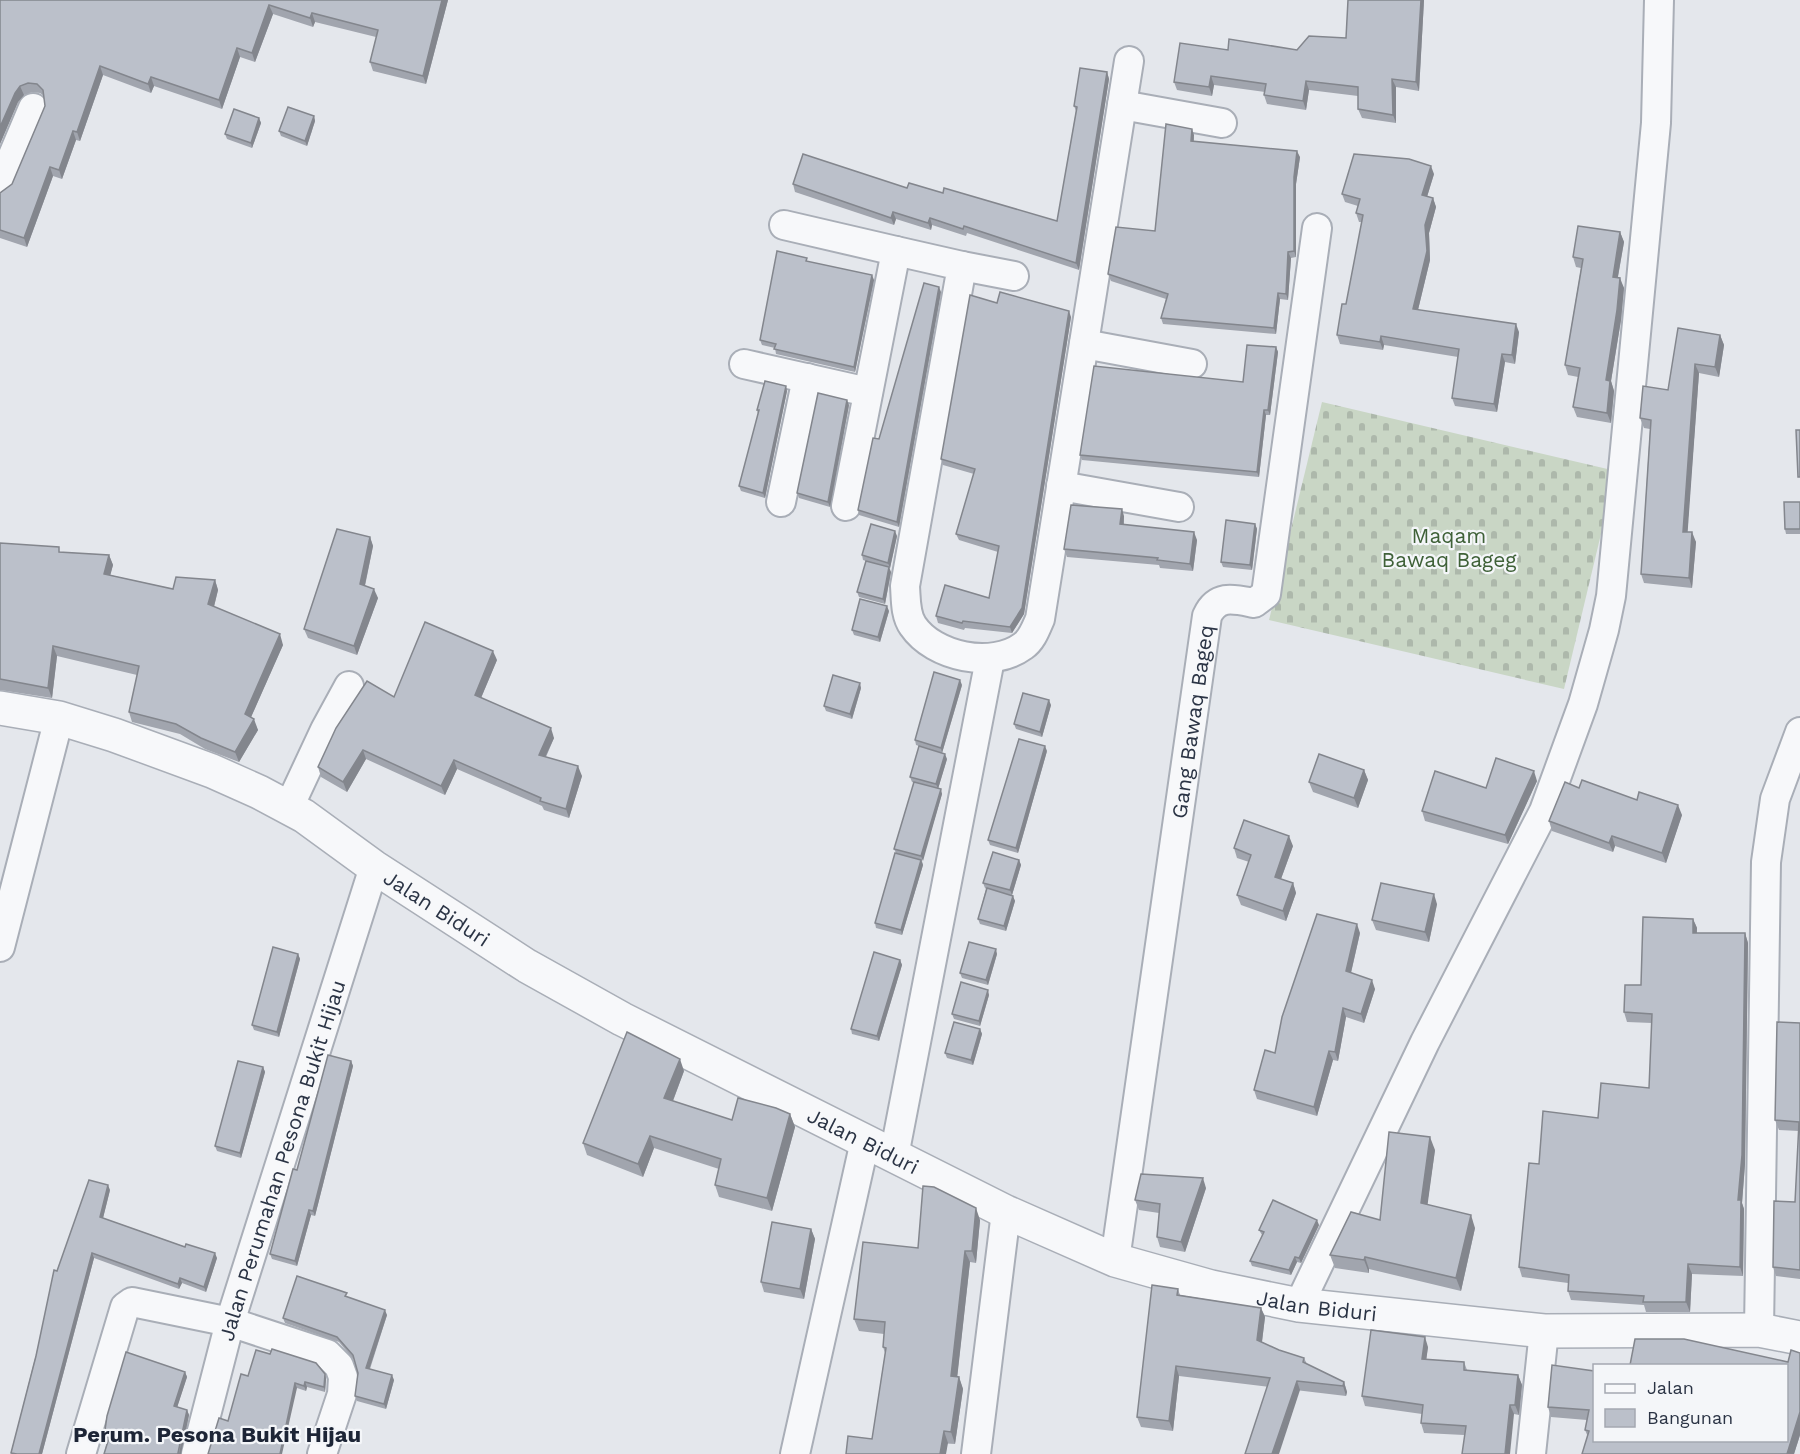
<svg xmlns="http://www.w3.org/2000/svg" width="1800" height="1454" viewBox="0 0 1800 1454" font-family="'Work Sans',sans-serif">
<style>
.cemetery{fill:url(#cemetery-stones)}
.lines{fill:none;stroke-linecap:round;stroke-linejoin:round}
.minor-casing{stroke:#a9aeb7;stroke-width:32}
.tertiary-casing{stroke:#a9aeb7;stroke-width:36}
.minor{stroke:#f7f8fa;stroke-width:28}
.tertiary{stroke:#f7f8fa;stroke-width:33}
.wall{fill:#a1a5ae}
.shaded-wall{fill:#83868d}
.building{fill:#bbc0ca;stroke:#83868d;stroke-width:1.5}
.labels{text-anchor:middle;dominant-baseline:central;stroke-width:4.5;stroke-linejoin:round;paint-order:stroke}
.park-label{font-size:21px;fill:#3f6138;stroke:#f4f6f9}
.street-label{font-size:21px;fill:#2b3445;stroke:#f4f6f9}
.neighbourhood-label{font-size:22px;font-weight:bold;fill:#1d2536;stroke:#f4f6f9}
</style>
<defs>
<pattern id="cemetery-stones" width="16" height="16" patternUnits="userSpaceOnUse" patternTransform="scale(1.5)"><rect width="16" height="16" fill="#c9d6c5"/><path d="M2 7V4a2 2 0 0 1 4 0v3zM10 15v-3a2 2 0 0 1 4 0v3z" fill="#adb8ab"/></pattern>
</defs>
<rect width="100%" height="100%" fill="#e4e7ec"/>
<polygon class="cemetery" points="1322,402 1616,471 1564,689 1269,620"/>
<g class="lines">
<g class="minor-casing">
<g id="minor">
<polyline points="1122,105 1222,123"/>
<polyline points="0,186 33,108"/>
<polyline points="784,225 896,251"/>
<polyline points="962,266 1014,276"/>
<polyline points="1084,344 1192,364"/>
<polyline points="744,364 868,392"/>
<polyline points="1061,486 1179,507"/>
<polyline points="781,502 807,378"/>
<path d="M846 506 896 251 962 266 905 586C906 599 905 615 913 626 934 657 992 669 1023 646 1032 640 1036 628 1040 619L1129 61"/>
<polyline points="289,807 325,730 349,686"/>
<polyline points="0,947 59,718"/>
<polyline points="894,1156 990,659"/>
<path id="s1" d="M1115 1260 1207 616C1217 594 1234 599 1254 603L1266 594 1317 228"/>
<polyline points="1299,1305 1425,1042 1544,811 1583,704 1604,630 1611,596 1656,123 1659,0"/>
<polyline points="1759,1330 1766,862 1775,799 1800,732"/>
<polyline points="81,1454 125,1307 132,1302 230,1322 327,1354 339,1366 343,1377 342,1394 322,1454"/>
<path id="s2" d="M196 1454 230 1322 374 867"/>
<polyline points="795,1454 865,1141"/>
<polyline points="976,1454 1006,1212"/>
<polyline points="1531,1454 1544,1331"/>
</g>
</g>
<g class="tertiary-casing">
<g id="tertiary">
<path id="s3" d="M0 708 59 718 114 735 212 771 259 792 304 816 374 867 527 966 622 1019 1006 1212 1115 1260 1211 1287 1299 1305 1544 1331 1759 1330 1800 1338"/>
</g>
</g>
<use href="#minor" class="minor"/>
<use href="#tertiary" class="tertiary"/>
</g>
<g class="wall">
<polygon points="0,0 448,0 426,84 373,71 370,62 376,37 315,22 313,27 273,14 255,62 240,57 222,109 154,86 151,93 103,75 80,141 76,140 62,179 53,176 27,247 0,238 0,193 12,184 45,106 44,96 40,93 32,92 24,95 18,102 0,144"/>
<polygon points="1348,0 1424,0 1419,91 1396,87 1396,123 1362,118 1358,109 1358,96 1309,90 1306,110 1267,104 1264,95 1265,92 1214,85 1212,96 1177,90 1174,82 1228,50 1297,50 1346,38"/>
<polygon points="1107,72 1109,79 1079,270 967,233 966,236 932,225 931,230 896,219 894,225 795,192 793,184 907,188 943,193 1057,221 1076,111 1074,106"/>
<polygon points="314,116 315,121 307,146 281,136 279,131"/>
<polygon points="259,118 261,123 252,148 227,139 225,134"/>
<polygon points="1194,135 1194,141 1300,157 1296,184 1296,257 1291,258 1288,300 1280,299 1276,334 1163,324 1161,318 1166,299 1111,281 1108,274 1155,231"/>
<polygon points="1434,174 1427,197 1433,198 1436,207 1429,233 1430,260 1418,310 1519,332 1515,364 1505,362 1497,412 1455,406 1452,398 1458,357 1384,345 1383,350 1340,344 1337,335 1346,304 1362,222 1359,222 1356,213 1358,206 1345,202 1342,194"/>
<polygon points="1620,232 1624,242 1618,277 1624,288 1621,320 1611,381 1614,391 1611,423 1577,417 1573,407 1578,377 1568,375 1565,365 1581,268 1576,267 1573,257"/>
<polygon points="809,262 874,280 855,372 776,354 775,348 762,345 760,340"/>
<polygon points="941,292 899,527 859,515 858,510"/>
<polygon points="997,303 1071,317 1024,614 1012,633 965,628 964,630 938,623 936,616 989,598 998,552 959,540 956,534 974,474 943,465 941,459"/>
<polygon points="1720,335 1724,345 1719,377 1699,373 1687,532 1696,542 1692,588 1644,583 1641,574 1650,429 1644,428 1640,418"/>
<polygon points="1276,347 1278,352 1270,415 1266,415 1259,477 1082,460 1080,455 1243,382"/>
<polygon points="787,391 765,498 741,491 739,486 758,414 757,410"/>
<polygon points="849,405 830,507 799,498 797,493"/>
<polygon points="1800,502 1800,534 1786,534 1785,529"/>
<polygon points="1124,516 1124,524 1197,540 1193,571 1160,568 1159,565 1067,557 1064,549"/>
<polygon points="1255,524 1257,529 1252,570 1223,567 1221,562"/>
<polygon points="897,536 890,568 878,564 891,572 885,604 859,597 857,592 866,561 863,560 862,555"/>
<polygon points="370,537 373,546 365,586 378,598 357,655 308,638 304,629"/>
<polygon points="0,543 61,552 109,555 113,565 110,575 173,589 215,580 218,590 214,607 283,645 251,717 258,730 239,762 205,749 180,734 132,722 129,712 137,675 57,656 52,698 0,690"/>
<polygon points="889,611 880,642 854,635 852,630"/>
<polygon points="497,660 481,698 554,738 546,757 582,776 569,818 544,810 542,806 457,769 445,795 366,759 347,792 321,777 318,767 394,697"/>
<polygon points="962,685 942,753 916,745 915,740"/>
<polygon points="861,688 852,719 826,711 824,706"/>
<polygon points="1051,705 1042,737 1016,729 1014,724"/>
<polygon points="1047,751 1018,853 990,845 988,840"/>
<polygon points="947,759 938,789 942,794 922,861 923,865 902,935 876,928 875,923 896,853 894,849 914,783 912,782 910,777"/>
<polygon points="1364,770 1368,780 1358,808 1313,792 1309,782"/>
<polygon points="1537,781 1508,844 1425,821 1422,811 1486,788"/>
<polygon points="1579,788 1637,800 1682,815 1666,863 1615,846 1613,852 1552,831 1549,821"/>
<polygon points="1293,846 1281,879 1293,883 1296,893 1286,921 1241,905 1237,895 1249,862 1237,858 1234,848"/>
<polygon points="1019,860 1021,865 1012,895 1015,901 1006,931 980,924 978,919 986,889 985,888 983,883"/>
<polygon points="1437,904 1429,942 1376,930 1372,920"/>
<polygon points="1693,919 1697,928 1697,933 1745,933 1748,943 1745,1164 1742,1203 1744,1209 1743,1276 1692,1274 1690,1312 1646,1312 1644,1305 1571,1300 1568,1291 1568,1283 1522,1277 1519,1267 1539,1164 1598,1118 1649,1088 1652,1023 1627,1022 1624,1012 1641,985"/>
<polygon points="1360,933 1351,973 1375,989 1364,1023 1346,1017 1338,1061 1333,1060 1317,1116 1257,1099 1254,1090 1275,1053"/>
<polygon points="298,954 300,959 279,1037 254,1030 252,1025"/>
<polygon points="997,954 988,985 962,978 960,973"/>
<polygon points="900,960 902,965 879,1041 852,1034 851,1029"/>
<polygon points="989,995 980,1026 954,1019 952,1014"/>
<polygon points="1800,1023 1800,1279 1776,1276 1773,1267 1795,1202 1799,1131 1779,1130 1775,1120"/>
<polygon points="980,1029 982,1034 973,1065 947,1058 945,1053"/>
<polygon points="351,1061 353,1066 315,1216 311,1215 297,1266 272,1259 270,1254"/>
<polygon points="263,1067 265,1072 241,1158 217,1151 215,1146"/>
<polygon points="684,1071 673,1101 732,1120 790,1114 795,1127 772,1211 719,1197 715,1185 719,1169 654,1148 643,1177 587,1155 583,1143"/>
<polygon points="1435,1150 1427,1205 1475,1228 1461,1291 1369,1269 1369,1273 1335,1268 1330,1255 1380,1220"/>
<polygon points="1206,1188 1185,1252 1160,1247 1157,1237 1159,1213 1139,1210 1135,1200"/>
<polygon points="110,1190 103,1218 217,1258 206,1292 182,1283 179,1289 94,1258 42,1454 11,1454 11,1453 57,1271"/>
<polygon points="980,1220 976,1263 970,1262 957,1377 959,1377 963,1389 955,1444 872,1439 885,1353 883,1347 884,1334 859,1331 854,1319 918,1248"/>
<polygon points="1319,1225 1301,1263 1297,1262 1291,1275 1252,1266 1250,1261 1262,1235 1259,1230"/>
<polygon points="811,1229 815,1239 804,1299 764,1292 761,1282"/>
<polygon points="1178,1289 1180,1295 1261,1308 1265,1317 1262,1342 1279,1350 1304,1358 1307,1364 1344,1382 1347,1392 1346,1396 1179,1376 1173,1431 1141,1427 1137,1417"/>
<polygon points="348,1297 387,1315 370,1369 394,1380 386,1409 357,1401 355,1396 358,1373 354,1360 339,1342 285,1323 283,1318"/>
<polygon points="1428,1347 1426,1360 1464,1362 1467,1370 1518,1375 1522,1385 1519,1415 1514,1414 1464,1435 1424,1433 1421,1423 1422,1414 1365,1406 1362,1396"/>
<polygon points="1800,1353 1800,1435 1794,1454 1582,1454 1588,1437 1585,1430 1587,1420 1551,1417 1548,1407 1594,1371 1594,1440 1788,1362"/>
<polygon points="185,1372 187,1377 177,1407 187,1410 189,1415 181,1454 104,1454 107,1442 105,1442 104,1437"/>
<polygon points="325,1374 326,1379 325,1392 307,1387 306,1391 297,1388 228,1421 248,1376"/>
</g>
<g class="shaded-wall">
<polygon points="442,0 448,0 426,84 423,76"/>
<polygon points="1421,0 1424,0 1419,91 1416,82"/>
<polygon points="269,5 273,14 255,62 252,53"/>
<polygon points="312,13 315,22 313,27 310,18"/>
<polygon points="237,48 240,57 222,109 219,100"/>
<polygon points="100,66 103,75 80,141 77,132"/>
<polygon points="1107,72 1109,79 1079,270 1076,263"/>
<polygon points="1211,76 1214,85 1212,96 1209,87"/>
<polygon points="151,77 154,86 151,93 148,84"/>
<polygon points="1392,79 1396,87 1396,123 1393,115"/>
<polygon points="1306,81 1309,90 1306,110 1303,101"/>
<polygon points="20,86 24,95 18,102 0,144 0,127 15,93"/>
<polygon points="314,116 315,121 307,146 305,141"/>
<polygon points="259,118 261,123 252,148 251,143"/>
<polygon points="1192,129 1194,135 1193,147 1191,141"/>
<polygon points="73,131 76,140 62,179 59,170"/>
<polygon points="1297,151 1300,157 1296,184 1296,257 1294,251 1294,177"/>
<polygon points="1431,166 1434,174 1425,203 1422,195"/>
<polygon points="50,167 53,176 27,247 24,238"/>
<polygon points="1433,198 1436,207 1429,233 1430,260 1416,318 1413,309 1425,225"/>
<polygon points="893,212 896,219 894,225 891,218"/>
<polygon points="930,218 932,225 931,230 928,223"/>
<polygon points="1620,232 1624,242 1616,287 1613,277"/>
<polygon points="1288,252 1291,258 1288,300 1286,294"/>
<polygon points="872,275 874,280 855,372 854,367"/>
<polygon points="1620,278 1624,288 1621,320 1611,381 1614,391 1611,423 1607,413 1606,380"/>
<polygon points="939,287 941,292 899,527 897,522"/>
<polygon points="1278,293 1280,299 1276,334 1274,328"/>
<polygon points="1069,311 1071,317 1024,614 1012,633 1010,627"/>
<polygon points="1516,324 1519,332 1515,364 1512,355"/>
<polygon points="1720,335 1724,345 1719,377 1715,367"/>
<polygon points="1381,336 1384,345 1383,350 1380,342"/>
<polygon points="1276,347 1278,352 1270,415 1268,410"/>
<polygon points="1502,354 1505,362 1497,412 1494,404"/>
<polygon points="1695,364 1699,373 1687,541 1683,532"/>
<polygon points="786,386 787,391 765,498 763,493"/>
<polygon points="847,400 849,405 830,507 828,502"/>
<polygon points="1264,410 1266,415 1259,477 1257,472"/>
<polygon points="1122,509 1124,516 1123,532 1120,524"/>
<polygon points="1255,524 1257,529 1252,570 1250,565"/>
<polygon points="895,531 897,536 890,568 888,563"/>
<polygon points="1194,532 1197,540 1193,571 1190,564"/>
<polygon points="1692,532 1696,542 1692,588 1689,578"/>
<polygon points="370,537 373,546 363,594 360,584"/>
<polygon points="109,555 113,565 108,584 104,574"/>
<polygon points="889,567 891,572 885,604 883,599"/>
<polygon points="215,580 218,590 212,614 208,604"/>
<polygon points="374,589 378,598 357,655 354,646"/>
<polygon points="887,606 889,611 880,642 878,637"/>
<polygon points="280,634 283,645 248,724 245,714"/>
<polygon points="53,646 57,656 52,698 48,688"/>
<polygon points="493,651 497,660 478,705 475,695"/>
<polygon points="960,680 962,685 942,753 941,748"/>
<polygon points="860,683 861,688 852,719 850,714"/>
<polygon points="1049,700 1051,705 1042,737 1040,732"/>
<polygon points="254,719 258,730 239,762 235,752"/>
<polygon points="551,728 554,738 542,764 539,755"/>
<polygon points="1045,746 1047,751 1018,853 1016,848"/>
<polygon points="363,750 366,759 347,792 343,782"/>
<polygon points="945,754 947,759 938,789 936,784"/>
<polygon points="454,760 457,769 445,795 441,786"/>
<polygon points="578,766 582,776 569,818 566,809"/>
<polygon points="1364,770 1368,780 1358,808 1354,798"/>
<polygon points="1534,771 1537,781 1508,844 1505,835"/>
<polygon points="941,789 942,794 923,861 921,856"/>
<polygon points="1678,805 1682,815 1666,863 1662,853"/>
<polygon points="1289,836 1293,846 1278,887 1275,877"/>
<polygon points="1612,836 1615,846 1613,852 1609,843"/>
<polygon points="921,860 923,865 902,935 901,930"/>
<polygon points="1019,860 1021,865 1012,895 1010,890"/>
<polygon points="1293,883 1296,893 1286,921 1283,911"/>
<polygon points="1434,894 1437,904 1429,942 1425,932"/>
<polygon points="1013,896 1015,901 1006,931 1004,926"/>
<polygon points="1693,919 1697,928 1696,943 1693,933"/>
<polygon points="1357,924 1360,933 1349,981 1346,971"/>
<polygon points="1745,933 1748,943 1745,1164 1742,1203 1744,1209 1743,1276 1740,1267 1738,1200"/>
<polygon points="996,949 997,954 988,985 986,980"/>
<polygon points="298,954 300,959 279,1037 277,1032"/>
<polygon points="900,960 902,965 879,1041 877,1036"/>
<polygon points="1372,980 1375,989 1364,1023 1361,1014"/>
<polygon points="988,990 989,995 980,1026 979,1021"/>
<polygon points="1343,1008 1346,1017 1338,1061 1335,1052"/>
<polygon points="980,1029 982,1034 973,1065 971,1060"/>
<polygon points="1329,1051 1333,1060 1317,1116 1314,1107"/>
<polygon points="680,1059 684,1071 669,1111 664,1098"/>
<polygon points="351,1061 353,1066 315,1216 313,1211"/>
<polygon points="263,1067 265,1072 241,1158 240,1153"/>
<polygon points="790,1114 795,1127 772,1211 767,1198"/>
<polygon points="650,1136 654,1148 643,1177 638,1164"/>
<polygon points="1430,1137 1435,1150 1426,1216 1421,1203"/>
<polygon points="1203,1178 1206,1188 1185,1252 1181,1242"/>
<polygon points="108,1185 110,1190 102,1222 100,1217"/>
<polygon points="976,1208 980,1220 976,1263 972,1251"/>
<polygon points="309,1210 311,1215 297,1266 295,1261"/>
<polygon points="1471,1215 1475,1228 1461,1291 1456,1278"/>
<polygon points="1317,1220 1319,1225 1301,1263 1299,1258"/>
<polygon points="811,1229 815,1239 804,1299 800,1289"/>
<polygon points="965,1251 970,1262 956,1388 951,1376"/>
<polygon points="92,1253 94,1258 42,1454 39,1454"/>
<polygon points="215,1253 217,1258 206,1292 204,1287"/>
<polygon points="1295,1257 1297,1262 1291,1275 1289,1270"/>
<polygon points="1365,1257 1369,1269 1369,1273 1364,1260"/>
<polygon points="1688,1264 1692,1274 1690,1312 1686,1302"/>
<polygon points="180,1278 182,1283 179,1289 178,1284"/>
<polygon points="1261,1308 1265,1317 1261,1349 1257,1340"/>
<polygon points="385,1310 387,1315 368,1373 366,1368"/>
<polygon points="1425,1337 1428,1347 1425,1369 1422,1359"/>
<polygon points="1176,1366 1179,1376 1173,1431 1169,1421"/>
<polygon points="185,1372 187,1377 176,1411 174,1406"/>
<polygon points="325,1374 326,1379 325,1392 324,1387"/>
<polygon points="392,1375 394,1380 386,1409 384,1404"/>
<polygon points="1518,1375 1522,1385 1519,1415 1515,1405"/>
<polygon points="959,1377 963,1389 955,1444 951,1432"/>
<polygon points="1297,1381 1300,1390 1279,1454 1272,1454"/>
<polygon points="305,1382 307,1387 306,1391 304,1386"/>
<polygon points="1344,1382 1347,1392 1346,1396 1343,1386"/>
<polygon points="295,1383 297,1388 282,1454 280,1454"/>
<polygon points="1510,1405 1514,1414 1510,1454 1505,1454"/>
<polygon points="187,1410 189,1415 181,1454 179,1454"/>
<polygon points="1800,1412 1800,1435 1794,1454 1787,1454"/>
<polygon points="944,1431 948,1443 946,1454 940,1454"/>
</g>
<g class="building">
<polygon points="0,0 442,0 423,76 370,62 378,30 312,13 310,18 269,5 252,53 237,48 219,100 151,77 148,84 100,66 77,132 73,131 59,170 50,167 24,238 0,230 0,193 12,184 45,106 43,90 37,84 28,83 20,86 15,93 0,127"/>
<polygon points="1348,0 1421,0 1416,82 1392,79 1393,115 1358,109 1358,87 1306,81 1303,101 1264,95 1266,84 1211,76 1209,87 1174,82 1180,43 1228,50 1229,39 1297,50 1309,36 1346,38"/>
<polygon points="1080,68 1107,72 1076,263 964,226 963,229 930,218 928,223 893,212 891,218 793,184 803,154 907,188 909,183 943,193 944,188 1057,221 1077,107 1074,106"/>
<polygon points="288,107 314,116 305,141 279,131"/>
<polygon points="234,109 259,118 251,143 225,134"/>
<polygon points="1166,124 1192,129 1191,141 1297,151 1294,177 1294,251 1288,252 1286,294 1278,293 1274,328 1161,318 1168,294 1108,274 1116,227 1155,231"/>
<polygon points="1354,154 1409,159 1431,166 1422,195 1433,198 1425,225 1427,251 1413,309 1516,324 1512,355 1502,354 1494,404 1452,398 1459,349 1381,336 1380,342 1337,335 1342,304 1346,304 1363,215 1356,213 1360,199 1342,194"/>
<polygon points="1578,226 1620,232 1613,277 1620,278 1617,310 1606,380 1610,381 1607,413 1573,407 1580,368 1565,365 1583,259 1573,257"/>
<polygon points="777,251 807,258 806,261 872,275 854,367 774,349 776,344 760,340"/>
<polygon points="924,283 939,287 897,522 858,510 873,438 879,439"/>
<polygon points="1000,292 1069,311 1022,608 1010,627 963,621 962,623 936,616 945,585 989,598 999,546 956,534 975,469 941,459 970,295 997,303"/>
<polygon points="1678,328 1720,335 1715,367 1695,364 1683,532 1692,532 1689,578 1641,574 1651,420 1640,418 1643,386 1668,390"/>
<polygon points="1247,345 1276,347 1268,410 1264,410 1257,472 1080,455 1094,366 1243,382"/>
<polygon points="765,381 786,386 763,493 739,486 759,410 757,410"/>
<polygon points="818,393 847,400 828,502 797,493"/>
<polygon points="1796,430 1800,430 1800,477 1798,477"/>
<polygon points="1784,502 1800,502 1800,529 1785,529"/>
<polygon points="1071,505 1122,509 1120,524 1194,532 1190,564 1157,560 1158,558 1064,549"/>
<polygon points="1226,520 1255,524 1250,565 1221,562"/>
<polygon points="871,524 895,531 888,563 862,555"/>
<polygon points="337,529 370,537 360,584 374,589 354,646 304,629"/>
<polygon points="0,543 59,547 59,552 109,555 104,574 173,589 176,577 215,580 208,604 280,634 245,714 254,719 235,752 201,738 176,724 129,712 139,666 53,646 48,688 0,679"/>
<polygon points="866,561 889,567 883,599 857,592"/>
<polygon points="860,599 887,606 878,637 852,630"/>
<polygon points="425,622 493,651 475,695 551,728 539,755 578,766 566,809 540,801 541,798 454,760 441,786 363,750 343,782 318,767 336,728 367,681 394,697"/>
<polygon points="934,672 960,680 941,748 915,740"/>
<polygon points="833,675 860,683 850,714 824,706"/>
<polygon points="1023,693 1049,700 1040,732 1014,724"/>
<polygon points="1019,739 1045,746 1016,848 988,840"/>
<polygon points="919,746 945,754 936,784 910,777"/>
<polygon points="1319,754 1364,770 1354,798 1309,782"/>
<polygon points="1496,758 1534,771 1505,835 1422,811 1435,771 1486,788"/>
<polygon points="1582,780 1637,800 1639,792 1678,805 1662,853 1612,836 1609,843 1549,821 1565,782 1579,788"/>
<polygon points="914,782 941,789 921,856 894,849"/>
<polygon points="1244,820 1289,836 1275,877 1293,883 1283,911 1237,895 1251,855 1234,848"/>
<polygon points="993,852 1019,860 1010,890 983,883"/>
<polygon points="895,853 921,860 901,930 875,923"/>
<polygon points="1381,883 1434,894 1425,932 1372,920"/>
<polygon points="987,888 1013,896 1004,926 978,919"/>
<polygon points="1317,914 1357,924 1346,971 1372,980 1361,1014 1343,1008 1335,1052 1329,1051 1314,1107 1254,1090 1265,1050 1275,1053 1282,1017"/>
<polygon points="1643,917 1693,919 1693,933 1745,933 1742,1155 1738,1200 1741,1200 1740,1267 1688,1264 1686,1302 1643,1302 1644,1296 1568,1291 1569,1275 1519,1267 1529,1163 1539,1164 1543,1111 1598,1118 1601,1083 1649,1088 1652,1014 1624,1012 1625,985 1641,985"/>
<polygon points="969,942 996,949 986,980 960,973"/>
<polygon points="273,947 298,954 277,1032 252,1025"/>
<polygon points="874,952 900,960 877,1036 851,1029"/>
<polygon points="961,982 988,990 979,1021 952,1014"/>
<polygon points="954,1022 980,1029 971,1060 945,1053"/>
<polygon points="1777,1022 1800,1023 1800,1270 1773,1267 1774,1201 1795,1202 1799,1122 1775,1120"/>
<polygon points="627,1032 680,1059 664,1098 732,1120 738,1098 776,1108 790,1114 767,1198 715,1185 721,1159 650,1136 638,1164 583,1143"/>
<polygon points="328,1055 351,1061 313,1211 309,1210 295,1261 270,1254 293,1169 297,1170"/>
<polygon points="238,1061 263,1067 240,1153 215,1146"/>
<polygon points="1389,1132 1430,1137 1421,1203 1471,1215 1456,1278 1365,1257 1364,1260 1330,1255 1351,1212 1380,1220"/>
<polygon points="1141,1174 1203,1178 1181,1242 1157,1237 1160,1204 1135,1200"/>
<polygon points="89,1180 108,1185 100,1217 185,1247 186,1244 215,1253 204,1287 180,1278 178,1284 92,1253 39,1454 17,1454 11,1453 36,1356 54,1270 57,1271"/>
<polygon points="923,1186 934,1187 976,1208 972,1251 965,1251 951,1376 959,1377 951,1432 944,1431 940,1454 846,1454 848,1436 872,1439 886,1348 883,1347 885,1322 854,1319 863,1242 918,1248"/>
<polygon points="1273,1200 1317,1220 1299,1258 1295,1257 1289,1270 1250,1261 1264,1232 1259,1230"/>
<polygon points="772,1222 811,1229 800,1289 761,1282"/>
<polygon points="297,1276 347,1293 345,1296 385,1310 366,1368 392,1375 384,1404 355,1396 358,1373 353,1355 337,1337 283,1318"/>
<polygon points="1152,1285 1178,1289 1177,1295 1261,1308 1257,1340 1279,1350 1304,1358 1303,1362 1344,1382 1343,1386 1297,1381 1272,1454 1245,1454 1270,1378 1176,1366 1169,1421 1137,1417"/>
<polygon points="1371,1330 1425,1337 1422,1359 1464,1362 1464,1370 1518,1375 1515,1405 1510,1405 1505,1454 1462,1454 1466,1426 1421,1423 1423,1405 1362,1396"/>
<polygon points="1635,1339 1684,1339 1788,1362 1791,1350 1800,1353 1800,1412 1787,1454 1582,1454 1589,1431 1585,1430 1589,1410 1548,1407 1552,1365 1594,1371 1594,1440 1786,1440 1786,1365 1630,1365"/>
<polygon points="272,1349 316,1363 325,1374 324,1387 305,1382 304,1386 295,1383 280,1454 208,1454 219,1418 228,1421 241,1374 248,1376 256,1350 270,1354"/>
<polygon points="126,1352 185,1372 174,1406 187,1410 178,1453 179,1454 104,1454 109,1438 104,1437 107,1416"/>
</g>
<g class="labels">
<g class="park-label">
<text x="1449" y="535">Maqam<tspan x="1449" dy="24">Bawaq Bageg</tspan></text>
</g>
<g class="street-label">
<text stroke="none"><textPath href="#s1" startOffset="544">Gang Bawaq Bageq</textPath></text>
<text stroke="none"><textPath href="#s3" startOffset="486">Jalan Biduri</textPath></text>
<text stroke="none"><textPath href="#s3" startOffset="972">Jalan Biduri</textPath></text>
<text stroke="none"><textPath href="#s2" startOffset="306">Jalan Perumahan Pesona Bukit Hijau</textPath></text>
<text stroke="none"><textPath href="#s3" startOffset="1458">Jalan Biduri</textPath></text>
</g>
<g class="neighbourhood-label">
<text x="217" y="1434">Perum. Pesona Bukit Hijau</text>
</g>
</g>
<rect x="1593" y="1364" width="195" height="78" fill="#f4f6f9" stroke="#a4a8b1" stroke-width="1.5"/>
<rect x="1605" y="1384" width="30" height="9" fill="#f7f8fa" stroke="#a4a8b1" stroke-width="1.5"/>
<text x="1647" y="1394" font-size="18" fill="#2b3445">Jalan</text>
<rect x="1605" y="1409" width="30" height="18" fill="#bbc0ca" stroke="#a4a8b1" stroke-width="1.5"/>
<text x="1647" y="1424" font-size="18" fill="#2b3445">Bangunan</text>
</svg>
